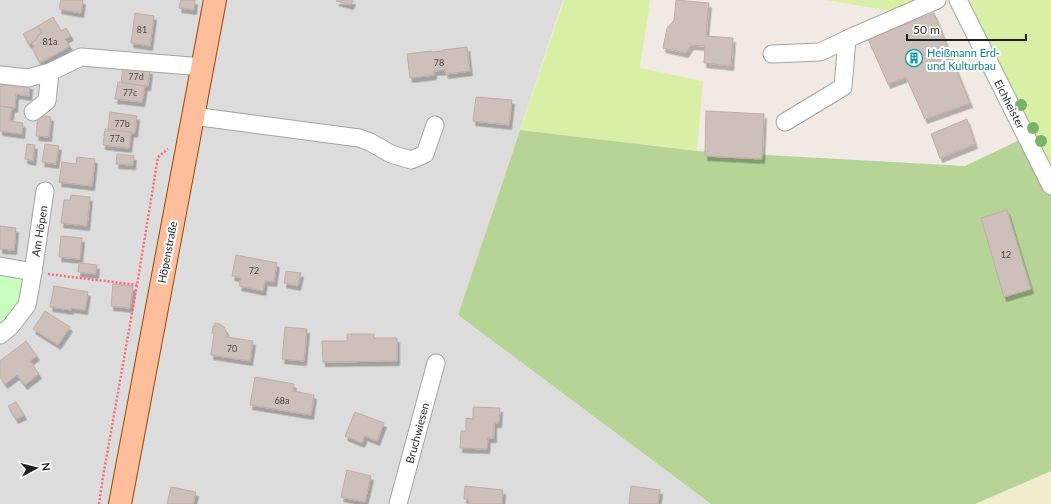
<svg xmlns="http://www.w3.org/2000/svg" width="1051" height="504" viewBox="0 0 1051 504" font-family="Lato,sans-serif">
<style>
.residential{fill:#dddcdc}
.farmland{fill:#f1ecce}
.grass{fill:#daefa6}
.forest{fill:#b5d496}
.park{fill:#c7febe}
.building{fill:#cdbfba;stroke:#c4aca5;filter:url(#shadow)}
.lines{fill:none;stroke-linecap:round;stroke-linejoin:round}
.minor-casing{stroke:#a3a3a3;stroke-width:19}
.major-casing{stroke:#9a4500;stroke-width:24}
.path{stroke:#ff6779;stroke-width:2.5;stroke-dasharray:2 2;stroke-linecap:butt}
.minor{stroke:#fff;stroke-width:17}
.major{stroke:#ffbe9b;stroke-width:22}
.tree{fill:#77b468}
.labels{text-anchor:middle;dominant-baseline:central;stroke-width:4;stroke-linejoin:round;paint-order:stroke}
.number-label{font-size:9px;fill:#4a4746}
.culture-label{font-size:11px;fill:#0d838f;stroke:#fff;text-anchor:start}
.street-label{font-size:11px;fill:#1f1f1f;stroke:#fff}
</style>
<defs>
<filter id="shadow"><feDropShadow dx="2.5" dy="4.5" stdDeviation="0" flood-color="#0004"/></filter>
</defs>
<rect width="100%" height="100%" fill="#f1eae4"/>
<polygon class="residential" points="0,0 563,0 458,315 711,504 0,504"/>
<polygon class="farmland" points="1051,471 1051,504 975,504"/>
<g class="grass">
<polygon points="564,0 650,0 640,68 703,81 697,151 520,130"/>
<polygon points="826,0 919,0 897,12"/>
<polygon points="967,0 1051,0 1051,167"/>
</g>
<polygon class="forest" points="520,130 697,151 965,166 1034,133 1051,167 1051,471 975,504 711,504 458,315"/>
<polygon class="park" points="0,266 33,272 26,304 0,333"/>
<g class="building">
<polygon points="61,0 83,0 81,13 59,9"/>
<polygon points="181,0 195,0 194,10 179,8"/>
<polygon points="337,0 353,0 351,5 336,1"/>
<polygon points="676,0 709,3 706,36 733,38 731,66 704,63 705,46 691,45 686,53 663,48 667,28 674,20"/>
<polygon points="135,13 154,16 150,46 131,43"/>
<polygon points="934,13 970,103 925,119 906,77 888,84 868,39"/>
<polygon points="53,17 61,31 66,28 71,36 65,39 70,46 40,63 32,48 34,47 32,42 36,40 38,35 42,33 38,26"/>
<polygon points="38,26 42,33 38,35 36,40 29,44 23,34"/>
<polygon points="467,47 470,71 446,74 445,70 434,71 434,75 410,78 407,54 431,51 432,52 443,51 443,50"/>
<polygon points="123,66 150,70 148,86 121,83"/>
<polygon points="0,81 30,85 29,96 16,94 15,108 0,106"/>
<polygon points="118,82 145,86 142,102 115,99"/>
<polygon points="476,97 512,100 509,125 473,121"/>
<polygon points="0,106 12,108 10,121 23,123 22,134 0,131"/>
<polygon points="706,111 764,114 762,159 705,156"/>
<polygon points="110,112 137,116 135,133 108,129"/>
<polygon points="38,115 51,117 49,137 36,136"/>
<polygon points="967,119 975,144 940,158 931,134"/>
<polygon points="105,129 131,132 129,148 103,145"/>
<polygon points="27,144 35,145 33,161 25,159"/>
<polygon points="45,144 59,146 56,164 42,162"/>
<polygon points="117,154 134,156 133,165 116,164"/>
<polygon points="77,157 95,159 92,186 59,182 62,162 76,164"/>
<polygon points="71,195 90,197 87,226 61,223 64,200 70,200"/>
<polygon points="1007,210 1031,289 1004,297 981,218"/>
<polygon points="0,226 16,228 14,250 0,249"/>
<polygon points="61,236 82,238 80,259 59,257"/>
<polygon points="236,255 277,263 274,282 265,281 263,291 239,286 241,278 232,276"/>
<polygon points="79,263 97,265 96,274 78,272"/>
<polygon points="286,271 301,273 298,286 284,283"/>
<polygon points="113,284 133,286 130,308 111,306"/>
<polygon points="54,286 88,292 85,310 71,308 71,310 50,307"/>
<polygon points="45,311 70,327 58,345 33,329"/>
<polygon points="215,323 219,324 224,327 226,331 227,337 253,341 250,361 211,355 214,333 212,333 213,326 215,326"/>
<polygon points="285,327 307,329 304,361 282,359"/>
<polygon points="347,334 374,334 374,338 397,338 397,361 323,362 322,341 347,341"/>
<polygon points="26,341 37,356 30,361 39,374 25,385 17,375 5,384 0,377 0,361"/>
<polygon points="255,377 294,384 293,391 314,395 311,415 250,405"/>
<polygon points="16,402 24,415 16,419 8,406"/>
<polygon points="473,407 500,408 499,423 494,423 494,438 488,438 487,449 460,448 461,431 466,431 466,418 473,419"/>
<polygon points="355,412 384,423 377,441 365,436 362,443 345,436"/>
<polygon points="347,470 371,476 365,502 341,497"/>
<polygon points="465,486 503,490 502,504 469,504 469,499 464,499"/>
<polygon points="631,486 660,490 658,504 629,504"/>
<polygon points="171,487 196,492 193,504 167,504"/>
</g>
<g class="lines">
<g class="minor-casing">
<g id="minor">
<polyline points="958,0 1051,186"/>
<polyline points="772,54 820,52 854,36 937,0"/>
<polyline points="0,75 28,78 50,72 81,57 203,67"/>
<polyline points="33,112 47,101 50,72"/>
<polyline points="193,116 359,138 370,142 391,154 411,160 425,154 435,125"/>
<polyline points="785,122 843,87 847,39"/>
<polyline points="0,266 33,272 27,305 10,327 0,335"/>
<polyline points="33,272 45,191"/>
<polyline points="398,504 436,363"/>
</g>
</g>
<g class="major-casing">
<polyline id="major" points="120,504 215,0"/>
</g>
<g class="path">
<polyline points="48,274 137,285"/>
<polyline points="99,504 103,477 137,285 158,157 168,149"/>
</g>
<use href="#minor" class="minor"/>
<use href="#major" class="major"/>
</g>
<g class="tree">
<circle cx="1021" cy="105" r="6"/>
<circle cx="1033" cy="128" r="6"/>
<circle cx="1041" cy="141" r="6"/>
</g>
<defs>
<g id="building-ring" transform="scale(0.9)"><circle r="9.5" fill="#fff" stroke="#0f9aa8" stroke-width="1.5"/><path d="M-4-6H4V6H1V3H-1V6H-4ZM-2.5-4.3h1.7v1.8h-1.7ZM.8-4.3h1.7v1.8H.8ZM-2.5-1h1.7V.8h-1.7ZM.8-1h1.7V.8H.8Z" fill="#0f9aa8"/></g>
</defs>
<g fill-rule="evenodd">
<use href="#building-ring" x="914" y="58"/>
</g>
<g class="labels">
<g class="number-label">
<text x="142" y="29">81</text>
<text x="50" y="41">81a</text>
<text x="439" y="62">78</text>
<text x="136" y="76">77d</text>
<text x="130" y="92">77c</text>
<text x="122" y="123">77b</text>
<text x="117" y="138">77a</text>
<text x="1006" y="254">12</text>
<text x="254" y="270">72</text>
<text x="232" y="348">70</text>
<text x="282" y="400">68a</text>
</g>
<g class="culture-label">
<text x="927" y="52">Heißmann Erd-<tspan x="927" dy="13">und Kulturbau</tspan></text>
</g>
<g class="street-label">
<text transform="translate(1010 104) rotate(63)">Eichheister</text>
<text transform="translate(39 231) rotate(-81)">Am Höpen</text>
<text transform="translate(167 252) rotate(-79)">Höpenstraße</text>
<text transform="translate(417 433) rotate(-75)">Bruchwiesen</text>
</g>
</g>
<g transform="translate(36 468) rotate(83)" stroke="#ffffff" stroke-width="3" paint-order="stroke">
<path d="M0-3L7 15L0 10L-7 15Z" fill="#1f1f1f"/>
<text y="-6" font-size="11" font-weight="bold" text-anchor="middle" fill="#1f1f1f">N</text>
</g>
<path d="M907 34v6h119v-6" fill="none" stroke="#1f1f1f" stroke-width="2"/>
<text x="913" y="34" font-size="12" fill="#1f1f1f" stroke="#ffffff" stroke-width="3" paint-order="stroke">50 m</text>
</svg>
